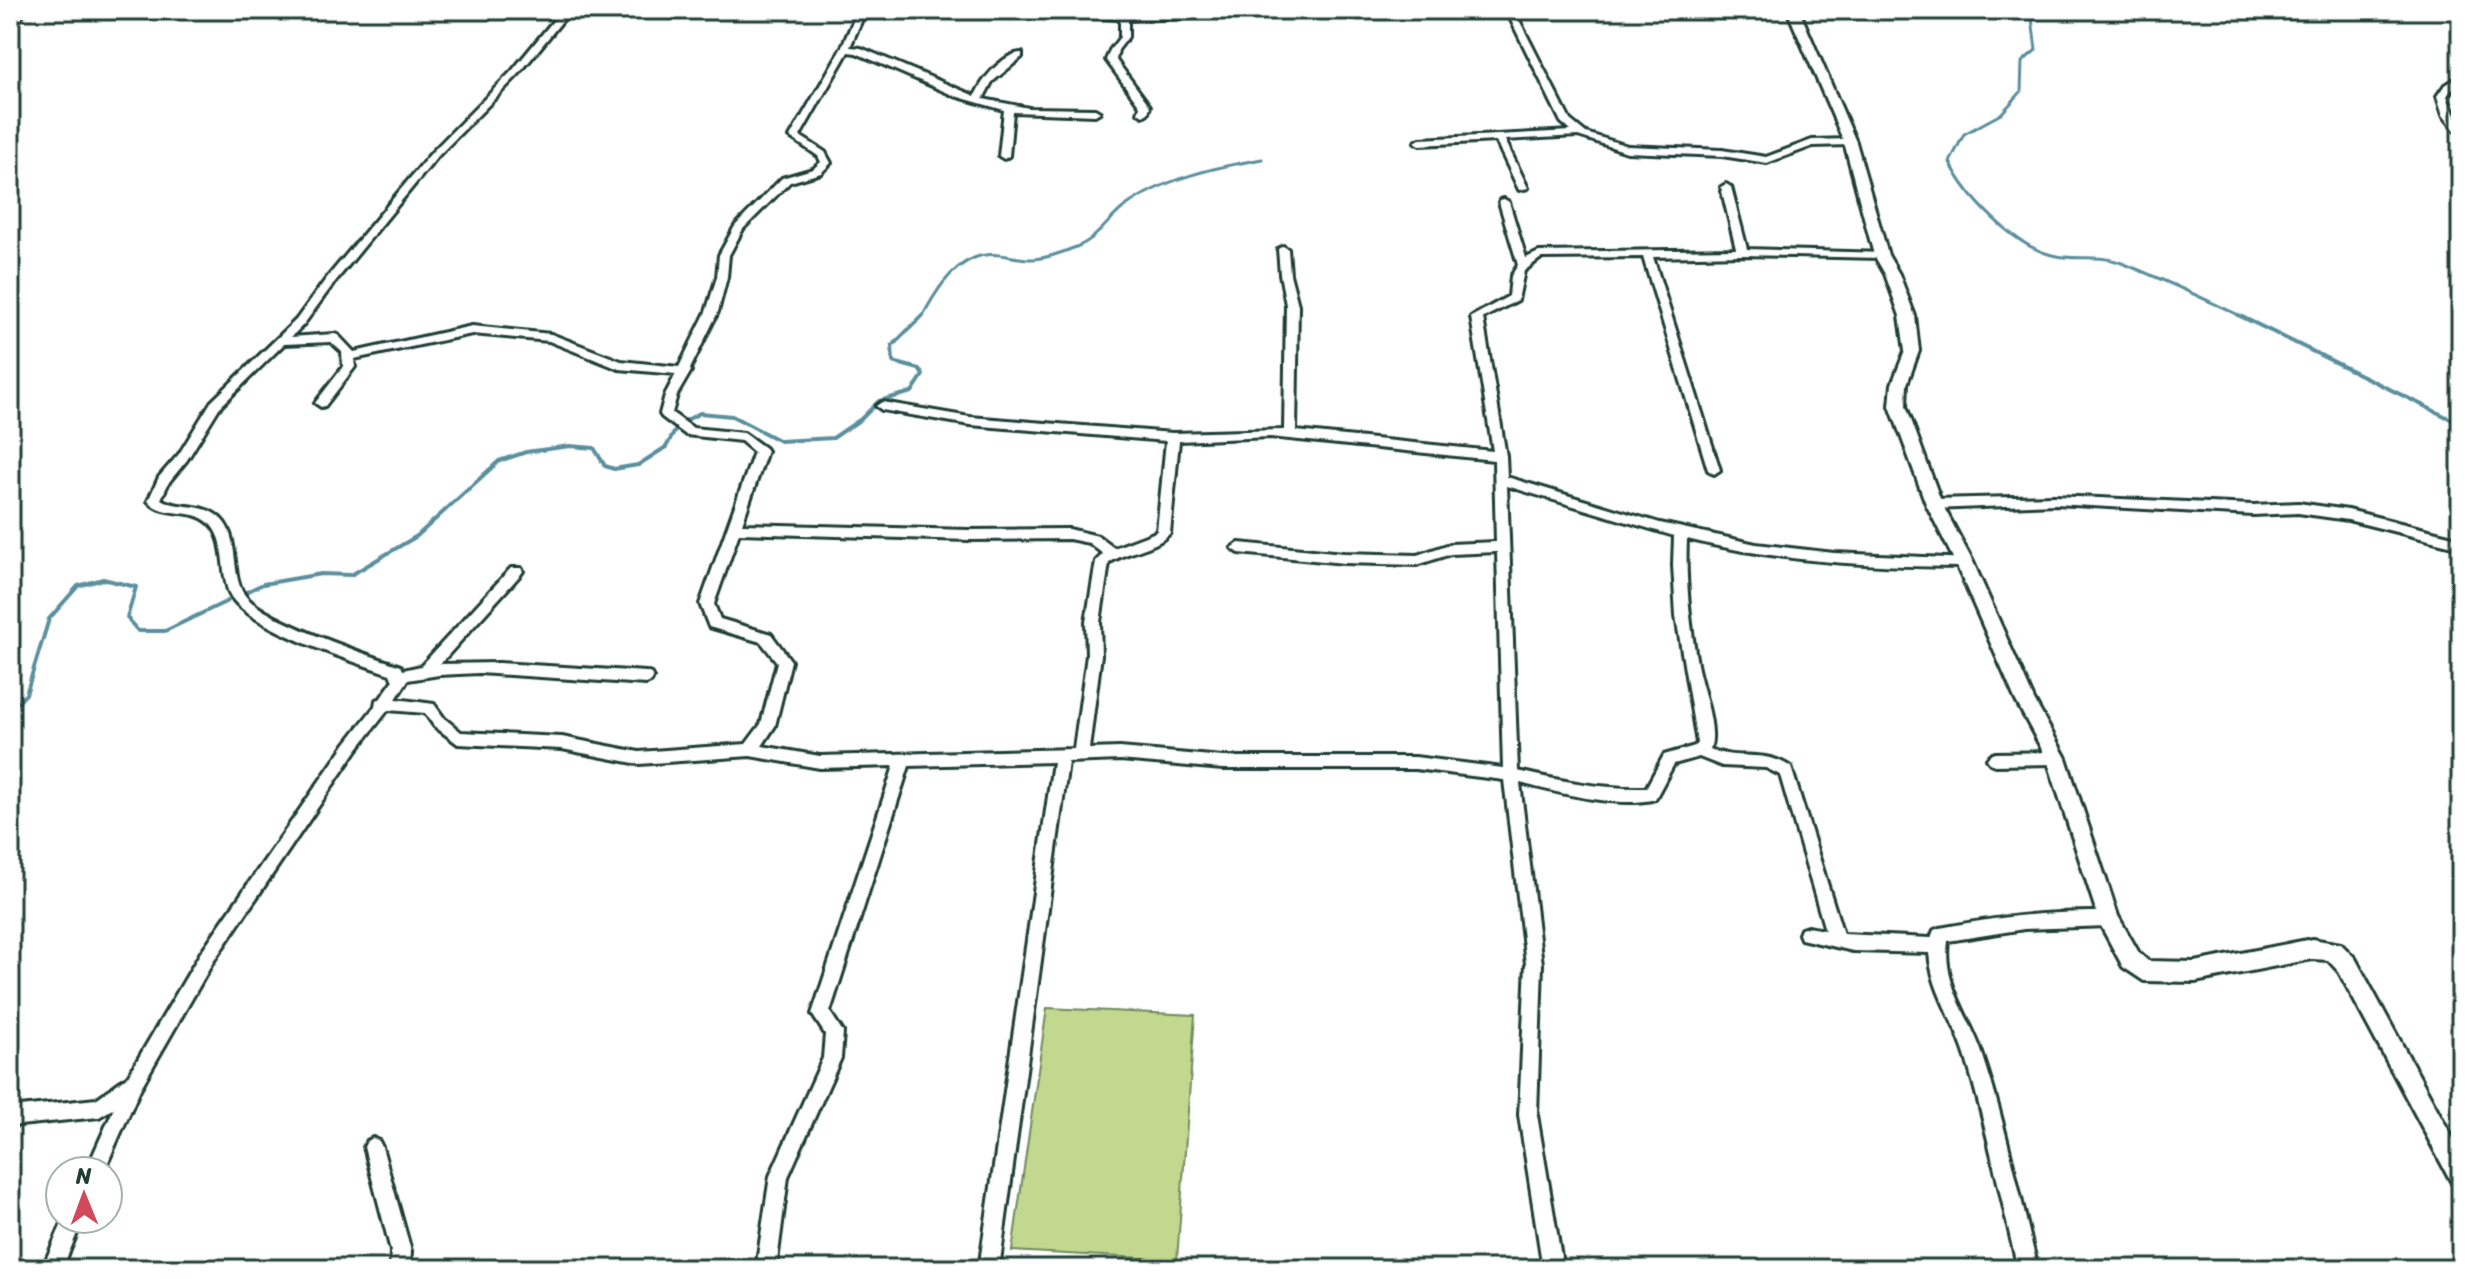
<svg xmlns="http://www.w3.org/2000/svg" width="2471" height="1279" viewBox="0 0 2471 1279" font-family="Sriracha,sans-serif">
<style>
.green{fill:#c2d88e;stroke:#708a61;stroke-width:2}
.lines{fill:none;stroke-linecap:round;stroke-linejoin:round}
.stream-far1{stroke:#5a8f9d;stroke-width:3}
.stream{stroke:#5a8f9d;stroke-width:4}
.minor-casing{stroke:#1f3d34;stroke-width:6}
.tertiary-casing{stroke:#1f3d34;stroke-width:6}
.minor{fill:#fff;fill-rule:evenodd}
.tertiary{fill:#fff;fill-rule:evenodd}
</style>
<rect width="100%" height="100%" fill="#fff"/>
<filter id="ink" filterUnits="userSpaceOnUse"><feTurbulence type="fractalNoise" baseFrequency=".0125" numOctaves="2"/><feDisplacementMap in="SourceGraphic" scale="16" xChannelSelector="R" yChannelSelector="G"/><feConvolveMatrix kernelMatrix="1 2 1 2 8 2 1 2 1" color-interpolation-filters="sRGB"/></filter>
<g filter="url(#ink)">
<polygon class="green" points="1047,1008 1195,1015 1177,1260 1012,1251"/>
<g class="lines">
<g class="stream-far1">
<path d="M2031 10 2036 50 2022 62 2021 92 2001 114 1964 134 1950 162C1966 196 2014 246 2052 255 2074 261 2097 254 2119 262 2161 278 2202 298 2243 317"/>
<path d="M922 317C934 295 949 268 974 258 995 249 1013 260 1034 259 1047 258 1064 252 1076 247 1096 240 1107 221 1123 208 1161 179 1216 167 1262 159"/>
</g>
<g class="stream">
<polyline points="2238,315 2461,424"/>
<polyline points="10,711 26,694 49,619 78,586 103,579 136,587 127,618 138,631 165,631 263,584 321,574 351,575 417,536 499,461 526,452 570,446 594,448 605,466 614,469 638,465 666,447 679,424 700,413 732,416 780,441 833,438 861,419 879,401 912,392 923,375 919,369 893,362 892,346 923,315"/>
</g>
<g class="minor-casing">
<g id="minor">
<polygon points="20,10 29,10 10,26 10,18"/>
<path d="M562 10H571L518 75 438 156 334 283 304 324 291 337 334 334 338 335 354 352 472 326 551 334 621 361 679 367 706 312 717 277 719 255 735 226 782 178 813 169 821 162 818 156 790 137 841 49 858 10H866L850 47 861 48 975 96C982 80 1003 53 1022 53V57L992 82 983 99 1029 108 1095 109 1100 112 1095 115 1013 112 1009 156 1004 159 999 156 1004 110 955 96 856 53 848 52 800 136 825 152 831 163 821 173 790 182 743 229 729 255 727 277 718 312 690 369 691 371 677 395 672 413 693 428 744 433 765 448 767 451 742 524 969 530 1069 529 1098 536 1114 548 1151 534 1157 531 1166 441 970 425 882 410 876 406 882 402 970 417 1173 433 1284 430 1286 305 1280 274 1278 249 1283 246 1288 249 1290 274 1298 305 1296 431 1493 451 1471 317 1509 296 1511 276 1518 265 1499 202 1500 200 1504 199 1509 202 1526 258 1539 252 1736 249 1721 187 1726 184 1731 187 1747 249 1885 253V257L1881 258 1742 255 1653 257 1720 470 1714 474 1708 470 1643 257 1541 258 1524 271 1518 300 1483 318 1506 456 1507 477 1660 523 1756 544 1834 553 1969 559 1971 562 1969 565 1964 567C1870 566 1779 562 1687 539 1685 581 1690 623 1697 664 1701 687 1718 728 1710 749 1737 762 1762 748 1791 767L1843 934 1931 938 1934 930 1940 928C1996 917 2051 911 2108 912L2114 914 2116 919 2114 924 2108 926 2024 929 1948 941C1942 985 1970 1016 1983 1056 2006 1125 2020 1198 2038 1269H2018C2001 1199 1987 1127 1966 1058 1955 1021 1932 992 1929 953L1853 951 1801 939 1799 934 1801 929 1807 927 1825 930 1780 775 1766 768 1722 766 1699 757 1674 764 1655 799C1620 809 1555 792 1520 783L1542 964 1537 1115 1563 1269H1543L1519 1115 1526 964 1504 780 1415 769H1223L1120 760 1068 762 999 1269H979L1053 762 909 766 830 1012 843 1032 841 1058 788 1177 776 1269H756L770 1176 823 1058 825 1034 812 1014 894 766 820 768 750 756 639 764 562 749 458 744 434 726 425 713 388 710 356 751 213 962 140 1089 104 1171H86L114 1108 99 1117 10 1126V1108L96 1099 128 1076 201 952 346 743 375 706 376 700 380 699 393 681 390 674C354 662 244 627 229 593 220 571 227 540 209 523 192 507 164 519 148 501L159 477 179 454 211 402 296 320 326 279 432 152 512 71ZM472 334 549 341 619 369 676 374 665 395 660 414 662 417 686 435 741 441 754 452 700 604 709 627 761 642 777 662 761 724 746 744 639 752 562 737 461 732 444 718 434 704 396 699 408 680 439 675 479 673 646 684 651 682 653 678 651 674 646 672 499 663 440 664 521 574 523 571 521 568H511L421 666 403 670 401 666C369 655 261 620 244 594 229 572 242 531 215 514 199 503 177 509 161 499L169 482 187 460 219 408 284 344 331 342 342 352 343 367 315 403 321 407 325 406 355 367 354 359ZM1270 437 1494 460 1496 542 1450 544 1417 555 1344 553 1239 543 1232 548 1239 553 1344 563 1417 565 1451 554 1497 552 1503 768 1415 757H1223L1120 748 1089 749 1101 655 1100 622 1109 563C1128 550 1155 550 1170 533L1179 441ZM1507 486 1674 536 1673 565 1676 616 1697 743 1695 746 1664 755 1646 788C1602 789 1560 781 1518 771ZM739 533 969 540 1069 539 1089 543 1103 554 1096 561 1086 622 1087 655 1074 749 820 756 762 746 775 726 791 661 771 634 720 619 714 604Z"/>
<polygon points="1076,10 1127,14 1219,11 1223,14 1219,17 1128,20 1128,37 1118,50 1116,60 1150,106 1148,113 1143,116 1138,113 1140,106 1106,60 1110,50 1120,37 1120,19 1092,17"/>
<polygon points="1506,10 1514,10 1570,120 1586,133 1628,146 1722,150 1766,157 1812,140 1850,139 1855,142 1850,145 1813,146 1767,163 1722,156 1627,152 1578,136 1505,140 1528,188 1519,190 1496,141 1420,145 1415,142 1420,139 1571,131 1561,122"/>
<path d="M2461 75V82L2451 90 2447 96C2451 109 2461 124 2461 135L2458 134 2443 115 2437 96 2444 86Z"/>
<polygon points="2055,496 2253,505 2298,503 2348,510 2461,538 2461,548 2348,520 2298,513 2253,515 2055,504 1934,509 1928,504 1934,499"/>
<polygon points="2056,752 2061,754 2064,758 2061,762 2056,764 1995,765 1990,763 1987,759 1990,755 1995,753"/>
<polygon points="373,1138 379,1141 382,1147 411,1251 410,1269 390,1269 391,1251 364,1147 367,1141"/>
<polygon points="64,1219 83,1219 62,1269 42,1269"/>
</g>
</g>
<g class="tertiary-casing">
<polygon id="tertiary" points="1787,10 1799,10 1856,142 1888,255 1899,274 1915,316 1919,351 1907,384 1906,406 1942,504 1973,562 2034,700 2066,758 2118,916 2139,953 2148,961 2195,962 2312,939 2341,944 2355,958 2461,1153 2461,1189 2453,1185 2339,972 2328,960 2312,959 2195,982 2144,981 2123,967 2101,926 2047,759 2016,701 1955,562 1926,504 1890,406 1892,384 1905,351 1900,316 1885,274 1874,255 1844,142"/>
</g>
<use href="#minor" class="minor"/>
<use href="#tertiary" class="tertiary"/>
</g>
</g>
<rect width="2471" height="1279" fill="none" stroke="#fff" stroke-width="40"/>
<rect x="20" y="20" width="2431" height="1239" fill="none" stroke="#1f3d34" stroke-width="3" filter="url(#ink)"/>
<g transform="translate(84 1195) rotate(359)"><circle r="38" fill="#ffffff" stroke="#a5b1ae" stroke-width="2"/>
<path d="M0-6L14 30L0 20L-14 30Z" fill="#d1495b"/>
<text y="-12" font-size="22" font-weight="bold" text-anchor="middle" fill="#1f3d34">N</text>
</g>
</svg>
